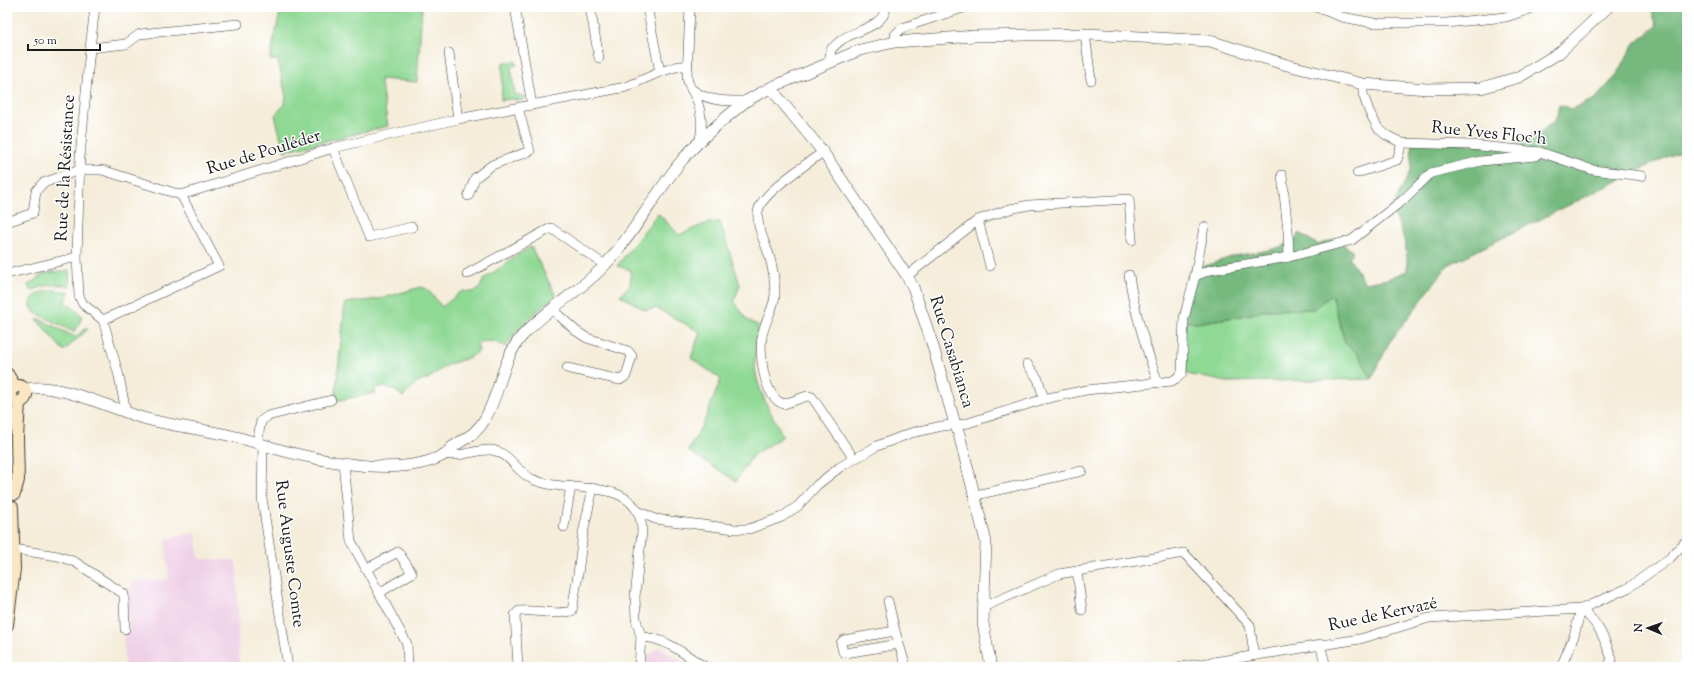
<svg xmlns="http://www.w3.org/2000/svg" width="1694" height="674" viewBox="0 0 1694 674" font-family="'Sorts Mill Goudy',serif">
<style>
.built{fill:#efd0e6}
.green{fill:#90d995;stroke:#567a58}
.forest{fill:#74b97e;stroke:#486a4d}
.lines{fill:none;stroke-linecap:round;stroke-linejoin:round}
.minor-casing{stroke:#3d3b38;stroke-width:10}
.tertiary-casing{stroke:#3d3b38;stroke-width:12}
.secondary-casing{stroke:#3d3b38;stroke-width:14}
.minor{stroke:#fff;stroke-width:9}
.tertiary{stroke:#fff;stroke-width:11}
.secondary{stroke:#f9e7c3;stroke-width:12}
.labels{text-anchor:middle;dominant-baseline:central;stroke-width:3;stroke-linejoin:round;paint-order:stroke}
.street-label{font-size:17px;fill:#1c1c1c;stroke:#fff}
</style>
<rect width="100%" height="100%" fill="#fff"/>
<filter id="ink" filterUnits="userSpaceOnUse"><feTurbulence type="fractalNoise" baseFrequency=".025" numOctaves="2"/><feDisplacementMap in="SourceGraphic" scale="8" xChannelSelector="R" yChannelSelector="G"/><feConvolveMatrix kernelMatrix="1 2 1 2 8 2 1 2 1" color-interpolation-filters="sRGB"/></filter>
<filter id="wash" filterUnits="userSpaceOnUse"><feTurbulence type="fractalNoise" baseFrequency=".012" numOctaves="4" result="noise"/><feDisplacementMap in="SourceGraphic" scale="16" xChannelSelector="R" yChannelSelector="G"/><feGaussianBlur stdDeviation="0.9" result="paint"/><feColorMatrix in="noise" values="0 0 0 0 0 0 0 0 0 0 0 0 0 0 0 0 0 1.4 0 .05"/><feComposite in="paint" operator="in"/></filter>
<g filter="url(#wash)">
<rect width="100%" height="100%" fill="#f5edda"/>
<g class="built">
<polygon points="7,115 13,152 7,154"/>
<polygon points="196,533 199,559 235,560 237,570 239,667 124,667 124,632 129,630 126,589 132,588 132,581 168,579 166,539"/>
<polygon points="659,647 690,667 648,667 648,656"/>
</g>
<g class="green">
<polygon points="281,7 422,7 417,82 380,79 388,126 284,151 275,115 285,104 286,97 278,60 270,60"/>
<polygon points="516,61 517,65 511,67 515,94 523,96 524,99 519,101 514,99 501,100 503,63"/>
<path d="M658 213 679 235 707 223 720 222 740 285 734 301 748 321 758 325C757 338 754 352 755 365 756 390 772 414 783 436L753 455 736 481 688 451 704 422 721 379 691 358 700 332 656 308 645 310 620 295 630 285 631 270 617 266Z"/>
<path d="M531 247 556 296C536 312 519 325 506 347 496 342 488 338 477 344L479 351 468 358 447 365 428 379 417 382 403 397C395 389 386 386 375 387V393L335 401 345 303 379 299 421 287 427 289 442 307 462 291 473 292 479 289 484 279 519 254Z"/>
<path d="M69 270 70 286C56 284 45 284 32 291L27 286 45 273Z"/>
<path d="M55 290 69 292 65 303 75 309 82 316 77 329H75L74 332 34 312 31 306V300C38 292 46 290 55 290Z"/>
<polygon points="1332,294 1345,343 1358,354 1372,379 1227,382 1187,374 1181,321 1196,323 1248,315 1266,310 1313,309"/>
<polygon points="40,319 75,337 86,328 88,329 65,350 63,350 37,320"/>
</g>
<path class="forest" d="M1656 7H1687V149L1658 161 1448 265 1389 343 1372 379 1358 354 1345 343 1332 295 1313 309 1266 310 1248 315 1196 323 1181 321 1177 313 1189 271C1203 267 1217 262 1231 257 1252 251 1286 253 1300 233L1318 245 1336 238 1353 252 1349 258 1365 283 1387 279 1407 271C1409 249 1402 229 1391 209L1411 170 1412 140 1512 147 1539 133 1556 119 1559 105 1572 109 1595 99 1616 76 1625 59 1635 43 1657 26 1651 9Z"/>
</g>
<g filter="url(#ink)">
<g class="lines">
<g class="minor-casing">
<g id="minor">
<polyline points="95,7 90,48 80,157 77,257 79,296 83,304 103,320"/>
<polyline points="515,7 532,105"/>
<polyline points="590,7 599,58"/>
<polyline points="647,7 660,72"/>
<path d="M690 7 687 77C688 86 693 92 697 100 702 114 703 126 700 140"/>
<polyline points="1316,7 1342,17 1374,23 1446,23 1506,17 1530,9"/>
<polyline points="1085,34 1091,80"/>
<polyline points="895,42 895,35 902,28 966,7"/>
<polyline points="90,48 126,44 140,34 238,24"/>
<polyline points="449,53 458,119"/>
<path d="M829 63 831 49C835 46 838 42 843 39 856 30 884 27 886 7"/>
<polyline points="1363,84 1363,94 1369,111 1378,128 1386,135 1402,143 1470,145 1540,152 1593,170 1642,176"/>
<path d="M693 90C709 102 727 101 746 101"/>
<polyline points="333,148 369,237 412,227"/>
<path d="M823 152C807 164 765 191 759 208 754 222 765 242 769 255 773 268 775 282 775 295 774 308 766 319 763 332 758 350 763 398 784 404L807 396 812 397 854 459"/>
<polyline points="1357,173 1397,160 1402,143"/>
<polyline points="1282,175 1288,231 1289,257"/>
<polyline points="468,196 475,178 492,165 530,151 518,108"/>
<polyline points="978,220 990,266"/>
<polyline points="7,222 33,213 36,191 43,183 80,170 102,170 181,195 333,148 458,119 626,87 660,72 679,66 688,66"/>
<polyline points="7,274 77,257"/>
<polyline points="467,274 551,228 605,265"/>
<path d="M1129 275C1134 312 1146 347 1158 383"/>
<polyline points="907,276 978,220 1010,209 1029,205 1129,199 1132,240"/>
<polyline points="1195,276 1204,227"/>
<polyline points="552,309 576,331 587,338 628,351 632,356 626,376 620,380 567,368"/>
<polyline points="103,320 219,266 181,195"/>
<polyline points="103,320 119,376 126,412"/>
<polyline points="1027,364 1038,379 1044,399"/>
<polyline points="257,443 261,421 268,416 331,400"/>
<polyline points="263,445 262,498 288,667"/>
<path d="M446 454C461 458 475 449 491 450 510 452 516 472 532 479 567 496 640 473 642 531L635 597 636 619 641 637 639 667"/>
<polyline points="343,463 351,541 407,644 408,667"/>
<polyline points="976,495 1082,471"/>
<polyline points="638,511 655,519 735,529 749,529 782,517 798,506 817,485 840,467 877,446 911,433 942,426 965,424 1044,399 1086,390 1172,381 1177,378 1182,373 1184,318 1195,276 1210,270 1289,257 1352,240 1403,200 1431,173 1481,161 1535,156 1540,152"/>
<polyline points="564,527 571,486"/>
<polyline points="13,549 58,556 75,562 124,594 125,629"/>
<polyline points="366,569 398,552 412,573 379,593"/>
<polyline points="1077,571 1082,610"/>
<polyline points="888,601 895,631 906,667"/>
<polyline points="983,607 1059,574 1184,553 1250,625 1254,655"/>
<polyline points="895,631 844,640 841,643 843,652 846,653 899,644"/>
<path d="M641 637C665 637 685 655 705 667"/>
<polyline points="1320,644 1326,667"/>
<path d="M518 667 515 615 519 611C537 609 554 616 572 611L578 574 583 533 593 488"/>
<polyline points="1181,667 1360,639 1429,618 1581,609 1574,636 1561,667"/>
<path d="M1608 667 1612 659C1603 636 1600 625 1581 609L1628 588 1670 558 1687 540"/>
</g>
</g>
<g class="tertiary-casing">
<g id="tertiary">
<polyline points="772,87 777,96 823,152 907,276 913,287 932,343 955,424 959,434 986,542 983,623 991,667"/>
<path d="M25 390C50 379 116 410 143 418 172 426 202 429 232 436 249 440 266 446 284 451 327 462 405 478 445 454 445 454 451 449 451 448 465 438 476 435 485 419 500 393 502 359 522 336 546 309 580 292 605 265 635 233 655 193 683 159 702 137 724 119 746 101L772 87 860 50 895 42 975 36 1088 34 1210 41 1287 65 1363 84 1427 89 1481 88 1519 77 1559 53 1608 7"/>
</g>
</g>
<g class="secondary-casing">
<g id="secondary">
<polyline points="7,374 15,387"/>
<circle cx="18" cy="394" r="8"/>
<polyline points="14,494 18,480 17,438 19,402"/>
<polyline points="7,625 14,569 12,507"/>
</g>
</g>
<use href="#minor" class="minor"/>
<use href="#tertiary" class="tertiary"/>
<use href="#secondary" class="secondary"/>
</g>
</g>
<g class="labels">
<g class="street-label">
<text transform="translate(1489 134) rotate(6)">Rue Yves Floc'h</text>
<text transform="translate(264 153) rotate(-17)">Rue de Pouléder</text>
<text transform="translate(66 168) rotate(-87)">Rue de la Résistance</text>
<text transform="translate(951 352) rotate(73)">Rue Casabianca</text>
<text transform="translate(289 554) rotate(83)">Rue Auguste Comte</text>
<text transform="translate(1383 615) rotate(-12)">Rue de Kervazé</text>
</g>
</g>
<rect width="1694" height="674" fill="none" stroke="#fff" stroke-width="24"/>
<g transform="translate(1648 628) rotate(272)" stroke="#ffffff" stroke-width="3" paint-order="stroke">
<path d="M0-3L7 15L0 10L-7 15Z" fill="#1c1c1c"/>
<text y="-6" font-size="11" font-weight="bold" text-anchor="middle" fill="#1c1c1c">N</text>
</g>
<path d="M28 44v6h72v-6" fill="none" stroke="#1c1c1c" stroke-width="2"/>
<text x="34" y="44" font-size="12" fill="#1c1c1c" stroke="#ffffff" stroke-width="3" paint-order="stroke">50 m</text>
</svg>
